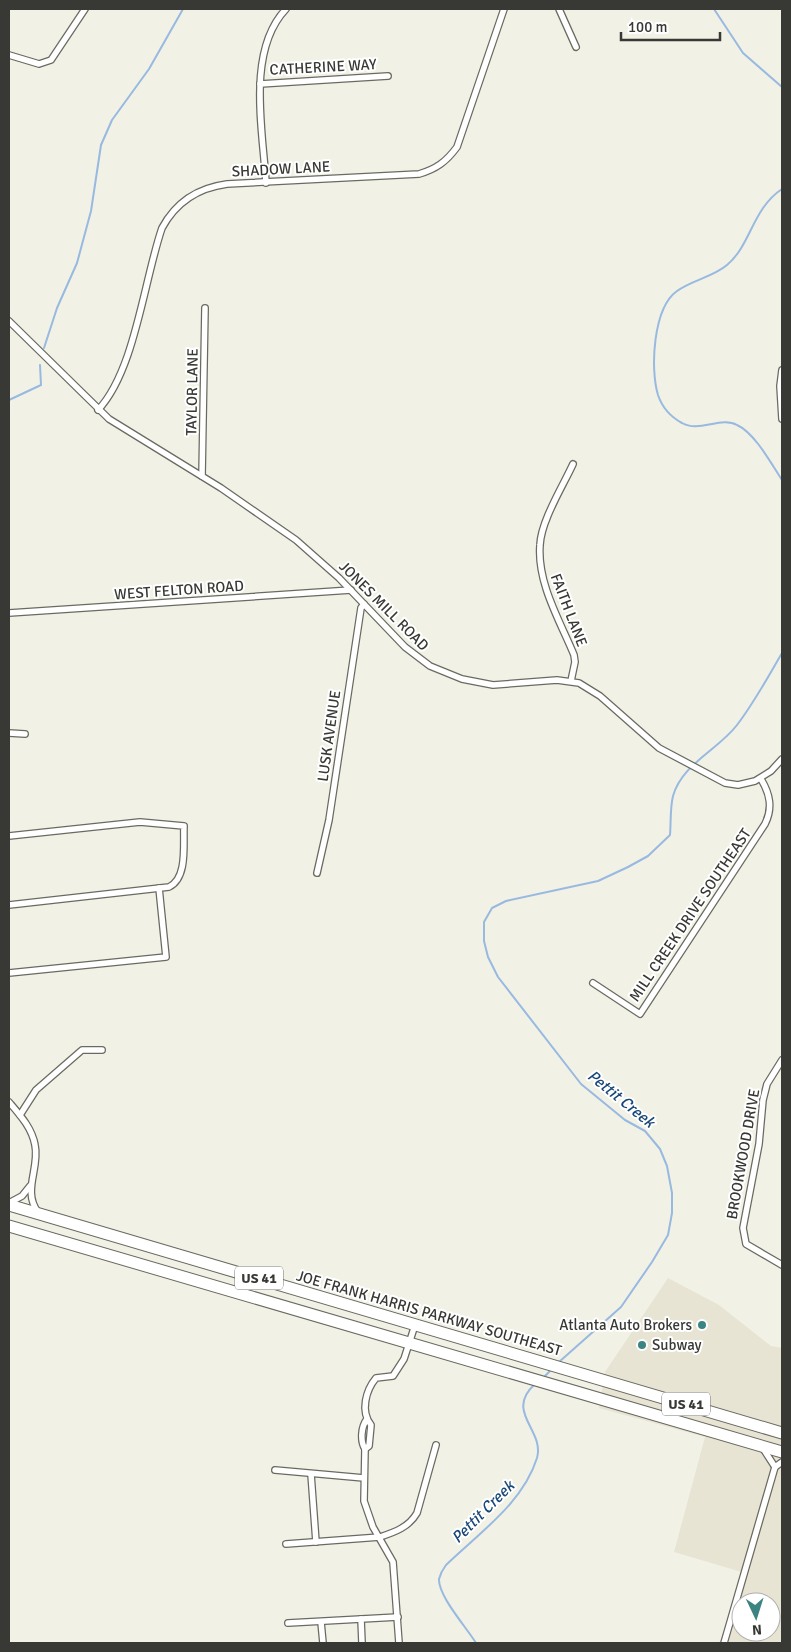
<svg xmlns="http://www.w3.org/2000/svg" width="791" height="1652" viewBox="0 0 791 1652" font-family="Signika,sans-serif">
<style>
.built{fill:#e7e4d3;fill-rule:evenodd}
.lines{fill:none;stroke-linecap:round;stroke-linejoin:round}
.stream{stroke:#98b9e0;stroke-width:2}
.street-casing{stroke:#6b6a61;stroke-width:8}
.highway-casing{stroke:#6b6a61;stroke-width:13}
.street{stroke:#fff;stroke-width:5.5}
.highway{stroke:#fff;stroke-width:11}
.poi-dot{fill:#3c8482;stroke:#fff;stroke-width:2}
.labels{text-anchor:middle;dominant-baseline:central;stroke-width:4;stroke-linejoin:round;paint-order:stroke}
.shield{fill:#fff;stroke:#747471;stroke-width:1}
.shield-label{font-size:14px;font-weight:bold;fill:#383834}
.street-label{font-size:15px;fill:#383834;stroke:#fff}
.poi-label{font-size:15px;fill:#383834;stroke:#fff;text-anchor:end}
.water-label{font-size:16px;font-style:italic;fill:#194878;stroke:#fff}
</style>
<rect width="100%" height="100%" fill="#f2f1e6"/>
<path class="built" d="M668 1278 719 1305 771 1346 782 1348V1643H719L745 1573 674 1552 705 1437 599 1408 605 1372ZM741 1602H771V1632H741Z"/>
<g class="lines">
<g class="stream">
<polyline points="714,9 743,53 782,87"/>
<path d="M782 189C752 209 751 245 727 265 713 277 692 280 677 291 653 308 650 369 658 395 662 407 671 417 682 423 699 433 721 416 737 425 755 433 772 465 782 480"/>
<polyline points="44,348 57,308 77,263 91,211 101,145 112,120 149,69 183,9"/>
<polyline points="9,400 41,385 40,365"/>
<path d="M559 1362 621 1307 652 1262 668 1235 672 1213V1193L667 1166 660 1149 645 1131 625 1120 581 1084 498 977 488 957 484 941V922L492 908 506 901 598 881 628 867 648 856 670 835C671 823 670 808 673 796 682 764 718 750 737 725 754 703 768 677 782 653"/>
<polyline points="543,1378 552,1369"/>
<path d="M476 1643C467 1628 438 1596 439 1579 440 1575 443 1569 446 1565 479 1533 523 1503 537 1458 545 1430 504 1412 535 1384"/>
</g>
<g class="street-casing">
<g id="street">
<polyline points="559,9 576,47"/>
<polyline points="9,55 39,64 51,60 85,9"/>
<polyline points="260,84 388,76"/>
<path d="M266 183C263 131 246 51 286 9"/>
<polyline points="9,321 109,419 221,488 296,540 339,578 405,647 430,666 462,679 493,685 557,680 579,683 600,696 659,748 725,783 738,785 755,781 771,771 782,759"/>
<polyline points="782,370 780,386 782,419"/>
<path d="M98 410C135 371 144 280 162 228 176 202 197 188 227 184L419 174C436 169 446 162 457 147L504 9"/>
<polyline points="202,476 205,308"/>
<polyline points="9,613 351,590"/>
<path d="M571 681 575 662 574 655C560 621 537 583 540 545 541 521 563 486 573 464"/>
<polyline points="9,733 25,734"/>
<path d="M9 836 140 822 184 826C183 844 188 878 169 887L9 905"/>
<polyline points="317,873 329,820 361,608 364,604"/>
<polyline points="9,973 166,957 159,888"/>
<path d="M593 983 640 1014 765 824C773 808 770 794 761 779"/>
<polyline points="782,1060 767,1084 763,1100 759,1144 743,1228 746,1244 782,1265"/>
<path d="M9 1102C20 1115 32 1128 35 1145 40 1168 22 1191 38 1212"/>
<polyline points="20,1115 36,1090 82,1050 102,1050"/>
<polyline points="9,1203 22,1196 30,1186"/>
<path d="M367 1419C361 1427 360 1441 365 1449L364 1501 373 1527 393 1562 399 1643"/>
<path d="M365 1449 369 1446 371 1425C360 1411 366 1390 376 1378L393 1376 404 1359 415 1325"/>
<polyline points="764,1450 775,1467"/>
<polyline points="275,1470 364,1478"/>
<polyline points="311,1474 316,1542"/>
<path d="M380 1537C395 1532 409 1527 417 1513L436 1445"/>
<polyline points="286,1544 380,1537"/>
<polyline points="361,1619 362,1643"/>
<polyline points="321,1622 323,1643"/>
<polyline points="288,1623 398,1617"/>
<polyline points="724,1643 775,1467 782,1462"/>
</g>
</g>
<g class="highway-casing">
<g id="highway">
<polyline points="9,1205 782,1433"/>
<polyline points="9,1226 782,1452"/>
</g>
</g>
<use href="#street" class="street"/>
<use href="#highway" class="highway"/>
</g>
<g class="poi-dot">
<circle cx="702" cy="1325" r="5"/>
<circle cx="642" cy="1345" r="5"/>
</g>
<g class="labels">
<g class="shield">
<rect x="235" y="1266.5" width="48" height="23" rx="4"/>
<rect x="662" y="1392.5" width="48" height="23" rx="4"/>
</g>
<g class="shield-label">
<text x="259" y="1278">US 41</text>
<text x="686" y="1404">US 41</text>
</g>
<g class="street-label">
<text transform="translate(323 67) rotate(-3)">CATHERINE WAY</text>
<text transform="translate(281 169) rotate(-3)">SHADOW LANE</text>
<text transform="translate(192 392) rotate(-89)">TAYLOR LANE</text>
<text transform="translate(179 590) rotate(-4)">WEST FELTON ROAD</text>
<text transform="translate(384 606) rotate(45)">JONES MILL ROAD</text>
<text transform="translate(569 610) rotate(69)">FAITH LANE</text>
<text transform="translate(329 736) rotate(-82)">LUSK AVENUE</text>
<text transform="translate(690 915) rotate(-56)">MILL CREEK DRIVE SOUTHEAST</text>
<text transform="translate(743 1154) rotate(-80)">BROOKWOOD DRIVE</text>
<text transform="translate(429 1313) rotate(16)">JOE FRANK HARRIS PARKWAY SOUTHEAST</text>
</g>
<g class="poi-label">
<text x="692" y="1325">Atlanta Auto Brokers</text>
<text x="652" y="1345" text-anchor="start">Subway</text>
</g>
<g class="water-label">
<text transform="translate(621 1099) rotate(39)">Pettit Creek</text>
<text transform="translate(483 1512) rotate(-45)">Pettit Creek</text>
</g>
</g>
<rect width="791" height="1652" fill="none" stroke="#383834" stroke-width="20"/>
<g transform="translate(756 1617) rotate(176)"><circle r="24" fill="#ffffff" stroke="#afafae"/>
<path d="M0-4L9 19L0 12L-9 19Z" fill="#3c8482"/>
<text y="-8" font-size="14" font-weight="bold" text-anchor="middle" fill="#383834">N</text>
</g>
<path d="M621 32v8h99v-8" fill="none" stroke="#383834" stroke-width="2.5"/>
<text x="628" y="32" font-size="15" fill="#383834" stroke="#ffffff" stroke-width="4" paint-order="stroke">100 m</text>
</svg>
